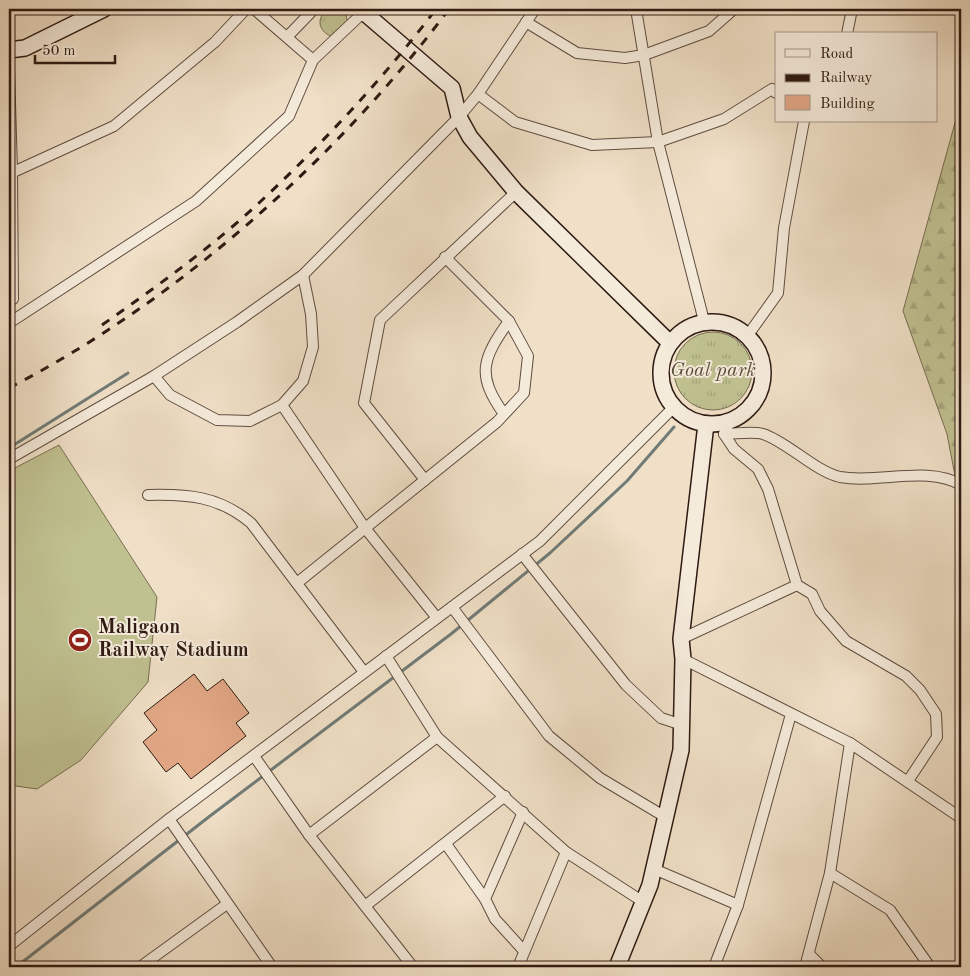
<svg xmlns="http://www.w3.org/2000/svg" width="970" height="976" viewBox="0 0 970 976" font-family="'Old Standard TT',serif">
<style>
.grass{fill:#c0c191;stroke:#786e52}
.forest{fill:url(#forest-firs);stroke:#786e52}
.park{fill:url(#park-tufts);stroke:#786e52}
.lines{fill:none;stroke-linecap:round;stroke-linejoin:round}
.stream{stroke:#707b77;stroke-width:3}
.building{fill:#e1a785;stroke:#2f1a13}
.street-casing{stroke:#5f4c40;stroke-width:12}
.secondary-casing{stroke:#2f1a13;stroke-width:18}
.street{stroke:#f5ebdb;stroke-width:10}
.secondary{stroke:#f5ebdb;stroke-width:15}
.rail{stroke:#2f1a13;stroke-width:3;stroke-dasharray:9 9;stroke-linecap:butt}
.labels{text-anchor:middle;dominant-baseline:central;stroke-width:4;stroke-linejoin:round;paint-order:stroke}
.park-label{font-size:20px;font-style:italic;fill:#5a4c39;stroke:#f5ebdb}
.poi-label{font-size:20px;font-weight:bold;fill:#2f1a13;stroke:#f5ebdb;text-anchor:start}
</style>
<defs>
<pattern id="forest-firs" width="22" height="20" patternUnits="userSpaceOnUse" patternTransform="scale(1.25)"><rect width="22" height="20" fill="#c0c191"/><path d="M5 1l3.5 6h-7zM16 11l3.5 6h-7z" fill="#a5a57c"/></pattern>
<pattern id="park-tufts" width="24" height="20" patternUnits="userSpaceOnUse" patternTransform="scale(1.25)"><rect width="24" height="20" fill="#c0c191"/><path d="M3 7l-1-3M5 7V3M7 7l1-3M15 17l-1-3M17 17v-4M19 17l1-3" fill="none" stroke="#a5a57c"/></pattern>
</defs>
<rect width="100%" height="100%" fill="#f0e0c7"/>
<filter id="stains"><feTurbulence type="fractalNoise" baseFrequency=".004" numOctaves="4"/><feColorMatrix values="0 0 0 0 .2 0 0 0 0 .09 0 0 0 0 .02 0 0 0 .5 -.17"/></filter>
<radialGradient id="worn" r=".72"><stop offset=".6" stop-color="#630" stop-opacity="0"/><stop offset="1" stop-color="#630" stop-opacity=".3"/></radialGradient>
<polygon class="grass" points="59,445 157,597 148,682 81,760 37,789 9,785 9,471"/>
<polygon class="forest" points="961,101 961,507 947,434 903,311"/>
<g class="park">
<path d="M330 9H339L346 15 348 24 331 36C317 31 316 15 330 9Z"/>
<circle cx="713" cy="371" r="39"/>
</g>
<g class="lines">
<g class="stream">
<polyline points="9,448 128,373"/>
<polyline points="16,967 210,816 451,634 550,553 627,481 674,427"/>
</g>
</g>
<polygon class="building" points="194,674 207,691 223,679 249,713 236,723 246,736 191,779 178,763 166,772 143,742 157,730 144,713"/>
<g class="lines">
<g class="street-casing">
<g id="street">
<polyline points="254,9 313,60"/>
<polyline points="636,9 658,142 704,321"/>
<polyline points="526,22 577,53 625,58 644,55 709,31 734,9"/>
<polyline points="847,34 852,9"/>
<polyline points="287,37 314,9"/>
<polyline points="9,68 12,172 13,299"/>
<polyline points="478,94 515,122 592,145 658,142 724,119 772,89 776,93"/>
<polyline points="9,174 114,126 215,42 246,9"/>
<polyline points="9,323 196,201 289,116 313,60 367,9"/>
<polyline points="748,335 778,293 784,228 804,121"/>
<polyline points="154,376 170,395 217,420 250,421 282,405 303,381 313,347 311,314 303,275"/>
<polyline points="282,405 365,528 437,618"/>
<path d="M504 414C476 375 482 359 509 321"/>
<path d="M729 422 724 434C736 434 752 431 763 434 786 441 816 472 840 477 879 484 928 465 961 485"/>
<polyline points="724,434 734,449 758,469 768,489 797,585 812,594 820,611 846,641 906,676 920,690 936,714 937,737 908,781"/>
<polyline points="9,459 154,376 237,322 303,275 459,117 478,94 535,9"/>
<polyline points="425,480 364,403 380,320 516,192"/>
<path d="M148 495C188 494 219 496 251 523L364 672"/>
<polyline points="522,554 626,685 661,718 682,725"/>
<polyline points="297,583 497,422 524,393 528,356 509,321 445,257"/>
<polyline points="452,607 549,736 600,778 667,818"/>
<polyline points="681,639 797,585"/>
<polyline points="386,656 437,737 566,852 645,903"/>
<polyline points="683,659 850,743"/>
<polyline points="254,756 309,835 413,967"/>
<polyline points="523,812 485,899 495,919 524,951"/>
<polyline points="169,819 272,967"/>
<polyline points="309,835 437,737"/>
<polyline points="446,844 485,899"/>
<polyline points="654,869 738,905"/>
<polyline points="830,873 890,910 930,967"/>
<polyline points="365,906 505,796"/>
<polyline points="9,946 169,819 540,541 674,407"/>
<polyline points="809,954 822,967"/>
<polyline points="140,967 227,904"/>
<polyline points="518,967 566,852"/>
<polyline points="714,967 738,905 791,714"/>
<polyline points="805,967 830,873 850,743 961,818"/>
</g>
</g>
<g class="secondary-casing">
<g id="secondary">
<polyline points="360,9 452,88 459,117 470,137 516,192 670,343"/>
<polyline points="9,50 25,48 104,9"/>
<circle cx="712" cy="373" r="51"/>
<polyline points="617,967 650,885 681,750 683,659 681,639 706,424"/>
</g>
</g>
<use href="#street" class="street"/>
<use href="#secondary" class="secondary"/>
<g class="rail">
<path d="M102 325C156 287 212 247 260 202 323 143 384 78 436 9"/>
<path d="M9 388C176 302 337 159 449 9"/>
</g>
</g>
<defs>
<g id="stadium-disc" transform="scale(1.25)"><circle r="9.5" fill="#8f2418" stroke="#f5ebdb"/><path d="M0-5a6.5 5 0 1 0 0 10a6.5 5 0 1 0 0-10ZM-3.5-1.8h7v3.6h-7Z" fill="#fff"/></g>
</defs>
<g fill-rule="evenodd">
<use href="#stadium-disc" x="80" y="640"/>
</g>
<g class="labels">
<g class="park-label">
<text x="713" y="371">Goal park</text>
</g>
<g class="poi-label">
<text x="98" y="628">Maligaon<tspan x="98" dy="23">Railway Stadium</tspan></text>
</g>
</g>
<rect width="970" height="976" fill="none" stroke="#f0e0c7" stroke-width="30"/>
<rect x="10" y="10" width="950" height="956" fill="none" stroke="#2f1a13" stroke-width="2.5"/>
<rect x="15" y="15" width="940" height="946" fill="none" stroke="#2f1a13"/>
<rect x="775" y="32" width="162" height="90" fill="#f5ebdb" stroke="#a6978b"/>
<rect x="785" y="49" width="25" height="8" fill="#f5ebdb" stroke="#a6978b"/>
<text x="820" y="58" font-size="15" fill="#2f1a13">Road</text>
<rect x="785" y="74" width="25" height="8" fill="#2f1a13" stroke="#a6978b"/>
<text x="820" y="82" font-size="15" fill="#2f1a13">Railway</text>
<rect x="785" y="95" width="25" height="15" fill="#e1a785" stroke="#a6978b"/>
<text x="820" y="108" font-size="15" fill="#2f1a13">Building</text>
<path d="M35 55v8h80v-8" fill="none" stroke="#2f1a13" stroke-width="2.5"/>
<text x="42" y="55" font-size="15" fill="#2f1a13" stroke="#f5ebdb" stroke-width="4" paint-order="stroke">50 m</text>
<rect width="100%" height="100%" filter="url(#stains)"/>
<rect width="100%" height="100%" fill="url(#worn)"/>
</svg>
